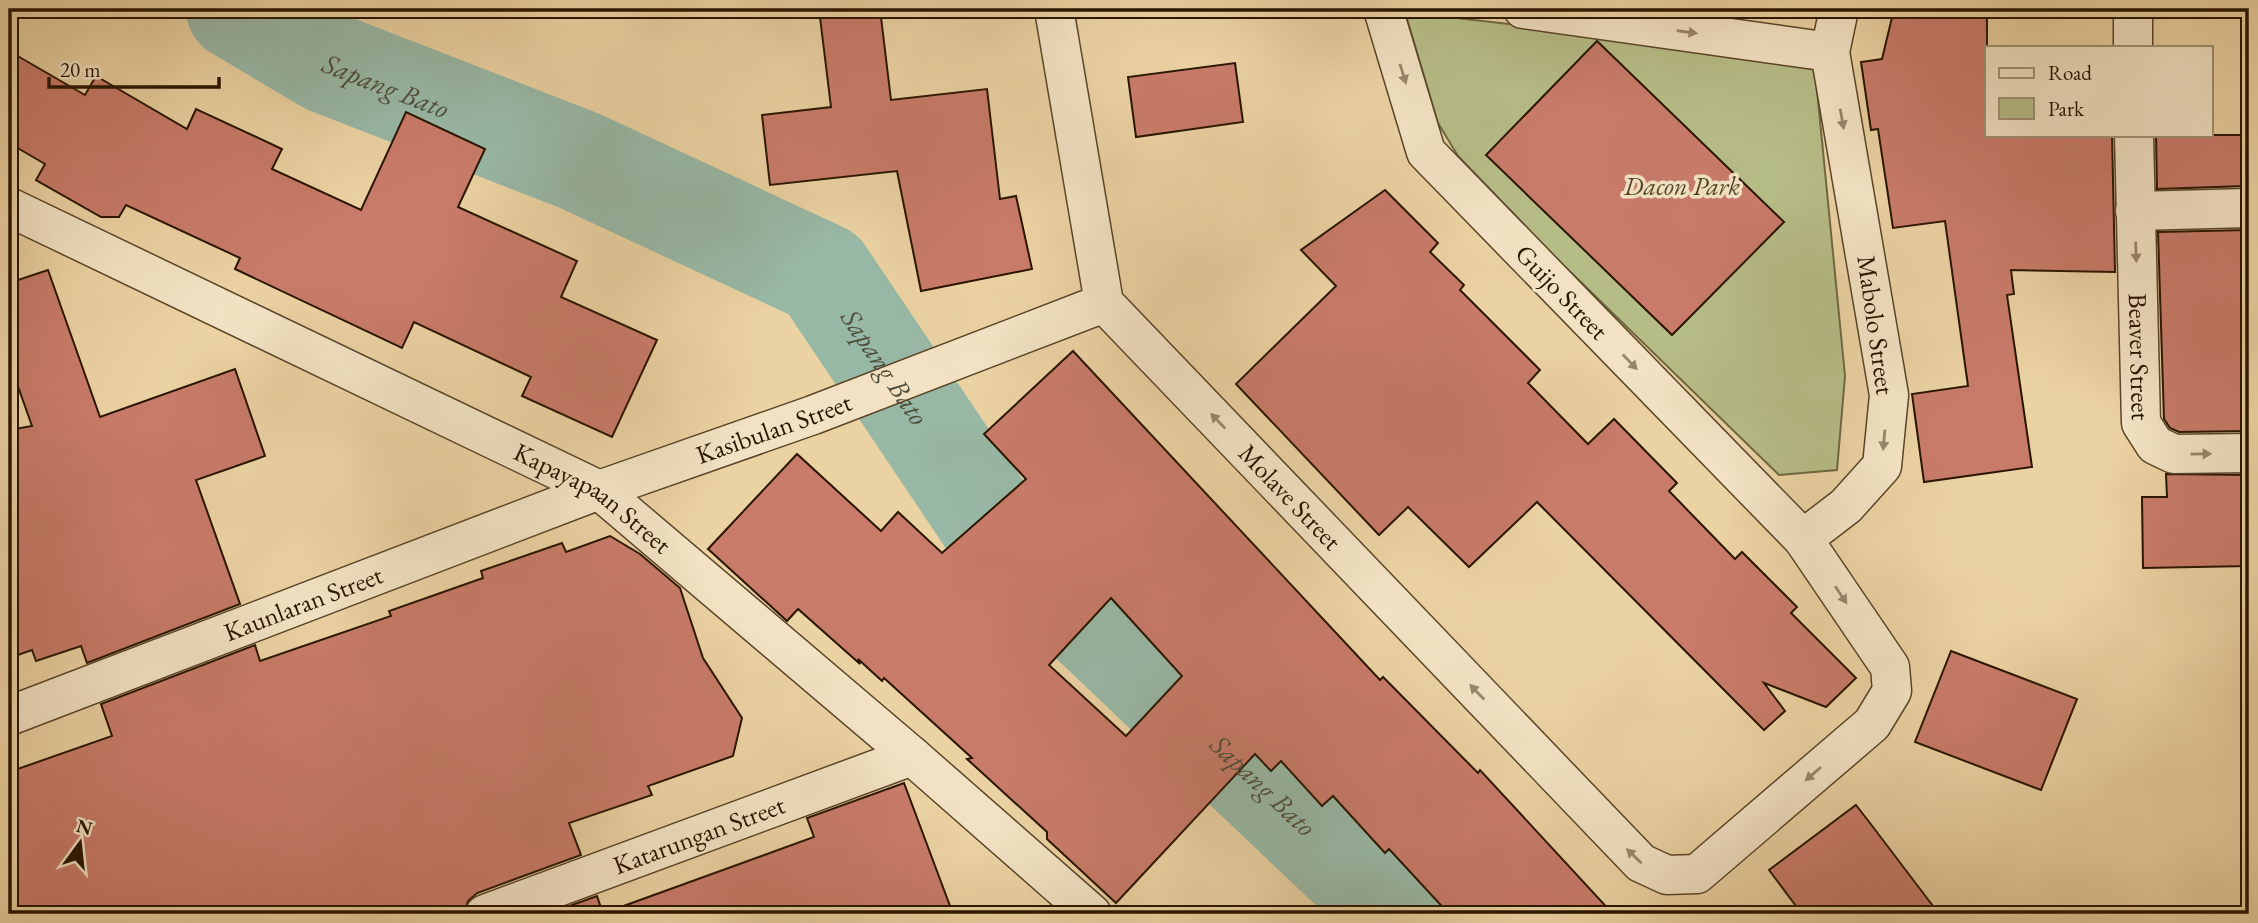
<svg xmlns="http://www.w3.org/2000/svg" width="2258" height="923" viewBox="0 0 2258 923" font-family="'EB Garamond',serif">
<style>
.green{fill:#b6bc86;stroke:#706843;stroke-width:2}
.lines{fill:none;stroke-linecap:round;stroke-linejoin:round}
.river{stroke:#98b8a6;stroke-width:102}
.building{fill:#c87b69;stroke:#291500;stroke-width:2;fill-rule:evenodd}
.street-casing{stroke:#5a4428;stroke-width:41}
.street{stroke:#f2e2c3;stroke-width:38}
.oneway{fill:#98866b}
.labels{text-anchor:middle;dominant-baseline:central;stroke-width:7;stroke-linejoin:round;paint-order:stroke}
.park-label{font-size:26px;font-style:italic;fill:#534728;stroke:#f2e2c3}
.street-label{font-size:26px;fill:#291500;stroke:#f2e2c3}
.water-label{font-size:28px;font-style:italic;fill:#504e3a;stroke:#f2e2c3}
</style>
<rect width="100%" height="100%" fill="#ebd2a2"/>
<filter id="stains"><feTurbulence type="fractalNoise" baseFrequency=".00286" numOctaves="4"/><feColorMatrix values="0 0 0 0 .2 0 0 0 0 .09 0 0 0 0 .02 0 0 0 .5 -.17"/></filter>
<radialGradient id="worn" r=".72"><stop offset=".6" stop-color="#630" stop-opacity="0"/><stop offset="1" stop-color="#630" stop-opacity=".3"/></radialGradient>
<polygon class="green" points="1405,12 1814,59 1845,376 1837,470 1779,475 1556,258 1458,156 1438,123"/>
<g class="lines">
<path class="river" id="s1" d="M237 9 328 63 580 161 823 274 995 530 1399 914"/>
</g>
<g class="building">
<polygon points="819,9 880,9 891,100 987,89 1000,199 1016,196 1032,269 921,291 897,171 770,185 762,115 831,107"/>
<polygon points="1894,9 1987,9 1987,135 2112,135 2115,272 2011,270 2014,294 2007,295 2032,467 1924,482 1912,394 1968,386 1945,221 1893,228 1878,129 1871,130 1861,62 1882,59"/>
<polygon points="1597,41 1784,222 1672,335 1486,155"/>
<polygon points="9,51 85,95 96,76 187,129 196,109 282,149 272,169 361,210 406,112 485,149 458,207 577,261 561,297 657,340 612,437 522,396 531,377 414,322 402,348 235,269 240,258 126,205 119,217 101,217 36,180 45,164 9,143"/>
<polygon points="1235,63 1243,122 1136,137 1128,77"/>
<polygon points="2156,135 2249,135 2249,181 2246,181 2246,186 2157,189"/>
<polygon points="1385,190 1438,243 1430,252 1464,285 1460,290 1540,370 1528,383 1588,444 1614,419 1677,483 1669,491 1735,559 1742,552 1797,607 1791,613 1856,678 1826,707 1764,683 1785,711 1764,730 1537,502 1469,567 1408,507 1379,535 1236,384 1336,286 1301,250"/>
<polygon points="2248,230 2249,431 2179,432 2170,428 2164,419 2158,232"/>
<polygon points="48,270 100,417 235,369 265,456 196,480 240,604 87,663 81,646 36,661 32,650 9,658 9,430 32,426 9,361 9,283"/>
<path d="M1073 351 1380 680 1383 677 1478 773 1480 770 1613 914H1449L1389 849 1385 853 1333 796 1322 806 1281 761 1271 771 1255 754 1116 903 1047 839V832L967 759 972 758 884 678 882 681 858 659 860 664 798 609 787 621 708 549 797 454 881 531 898 512 942 553 1026 479 984 434ZM1111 598 1182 676 1126 736 1049 665Z"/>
<polygon points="2166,474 2249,475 2249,566 2143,568 2142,497 2167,497"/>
<polygon points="610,536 640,554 680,588 703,658 742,718 733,756 648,786 652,795 569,823 581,855 477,893 468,901 464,914 9,914 9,772 112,736 101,704 255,645 260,661 391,616 389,611 483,578 481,571 562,543 566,552"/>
<polygon points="1951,651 2077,699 2041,790 1915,742"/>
<polygon points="904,783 953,914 619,914 618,908 814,837 807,818"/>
<polygon points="1856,805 1873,827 1939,914 1802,914 1769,870"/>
<polygon points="597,896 603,914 547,914"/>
</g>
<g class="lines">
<g class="street-casing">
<g id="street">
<path id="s2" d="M1054 9 1104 303 1641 863 1667 875 1697 874 1872 724 1892 691 1890 667 1803 539 1426 152 1383 9"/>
<polyline points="1523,9 1830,52"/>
<polyline points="2133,9 2133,47"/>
<path id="s3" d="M2134 135 2141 423 2155 445 2174 454 2249 453"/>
<path id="s4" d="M9 207 599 490 912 756 1092 914"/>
<polyline points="2135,211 2249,208"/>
<polyline points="1803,539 1846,506 1882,466 1889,395 1830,52 1839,9"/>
<path id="s5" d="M9 716 599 490 813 415 1104 303"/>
<path id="s6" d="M485 914 912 756"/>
</g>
</g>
<use href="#street" class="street"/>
</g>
<defs><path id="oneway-solid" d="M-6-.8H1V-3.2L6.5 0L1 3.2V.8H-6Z" transform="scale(1.75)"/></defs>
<g class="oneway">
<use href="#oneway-solid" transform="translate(1687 32) rotate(8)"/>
<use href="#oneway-solid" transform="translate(1403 74) rotate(73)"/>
<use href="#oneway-solid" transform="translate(1842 119) rotate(80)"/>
<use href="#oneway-solid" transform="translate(2136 252) rotate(88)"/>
<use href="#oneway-solid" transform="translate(1630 362) rotate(46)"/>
<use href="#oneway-solid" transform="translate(1218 421) rotate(-134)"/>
<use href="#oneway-solid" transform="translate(1884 440) rotate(95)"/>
<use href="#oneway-solid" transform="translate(2201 454) rotate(-1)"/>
<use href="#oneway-solid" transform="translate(1841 595) rotate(56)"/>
<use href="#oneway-solid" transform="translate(1477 692) rotate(-134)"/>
<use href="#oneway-solid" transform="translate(1813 774) rotate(139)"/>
<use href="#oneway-solid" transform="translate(1634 856) rotate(-136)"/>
</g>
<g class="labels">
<g class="park-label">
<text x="1682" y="186">Dacon Park</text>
</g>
<g class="street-label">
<text transform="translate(1562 292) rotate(46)">Guijo Street</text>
<text transform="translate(1876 325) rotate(82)">Mabolo Street</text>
<text stroke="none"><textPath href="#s3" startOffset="222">Beaver Street</textPath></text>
<text stroke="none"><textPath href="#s5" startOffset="817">Kasibulan Street</textPath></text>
<text stroke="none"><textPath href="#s2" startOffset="567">Molave Street</textPath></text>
<text stroke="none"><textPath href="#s4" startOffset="653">Kapayapaan Street</textPath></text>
<text stroke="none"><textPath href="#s5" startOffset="315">Kaunlaran Street</textPath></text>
<text stroke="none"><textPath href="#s6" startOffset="228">Katarungan Street</textPath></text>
</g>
<g class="water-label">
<text stroke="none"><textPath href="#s1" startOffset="168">Sapang Bato</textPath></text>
<text stroke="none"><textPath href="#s1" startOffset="756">Sapang Bato</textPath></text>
<text stroke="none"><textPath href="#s1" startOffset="1323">Sapang Bato</textPath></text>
</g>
</g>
<rect width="2258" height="923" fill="none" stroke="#ebd2a2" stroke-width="35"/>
<rect x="10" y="10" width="2237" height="902" fill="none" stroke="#291500" stroke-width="3.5"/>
<rect x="18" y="18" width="2223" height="888" fill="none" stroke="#291500" stroke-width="2"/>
<rect x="1985" y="46" width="228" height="91" fill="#f2e2c3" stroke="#a29075" stroke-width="2"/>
<rect x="1999" y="68" width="35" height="10" fill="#f2e2c3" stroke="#a29075" stroke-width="2"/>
<text x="2048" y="80" font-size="21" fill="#291500">Road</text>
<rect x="1999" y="98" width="35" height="21" fill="#b6bc86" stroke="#a29075" stroke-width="2"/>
<text x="2048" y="116" font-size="21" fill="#291500">Park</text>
<g transform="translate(80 843) rotate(15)" stroke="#f2e2c3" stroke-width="5" paint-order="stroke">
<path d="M0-5L12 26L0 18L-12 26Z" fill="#291500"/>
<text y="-10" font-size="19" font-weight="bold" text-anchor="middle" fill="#291500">N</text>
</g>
<path d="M49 77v10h170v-10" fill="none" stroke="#291500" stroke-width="3.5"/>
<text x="60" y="77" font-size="21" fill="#291500" stroke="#f2e2c3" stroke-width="5" paint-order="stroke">20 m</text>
<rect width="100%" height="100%" filter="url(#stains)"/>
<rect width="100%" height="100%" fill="url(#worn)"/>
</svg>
